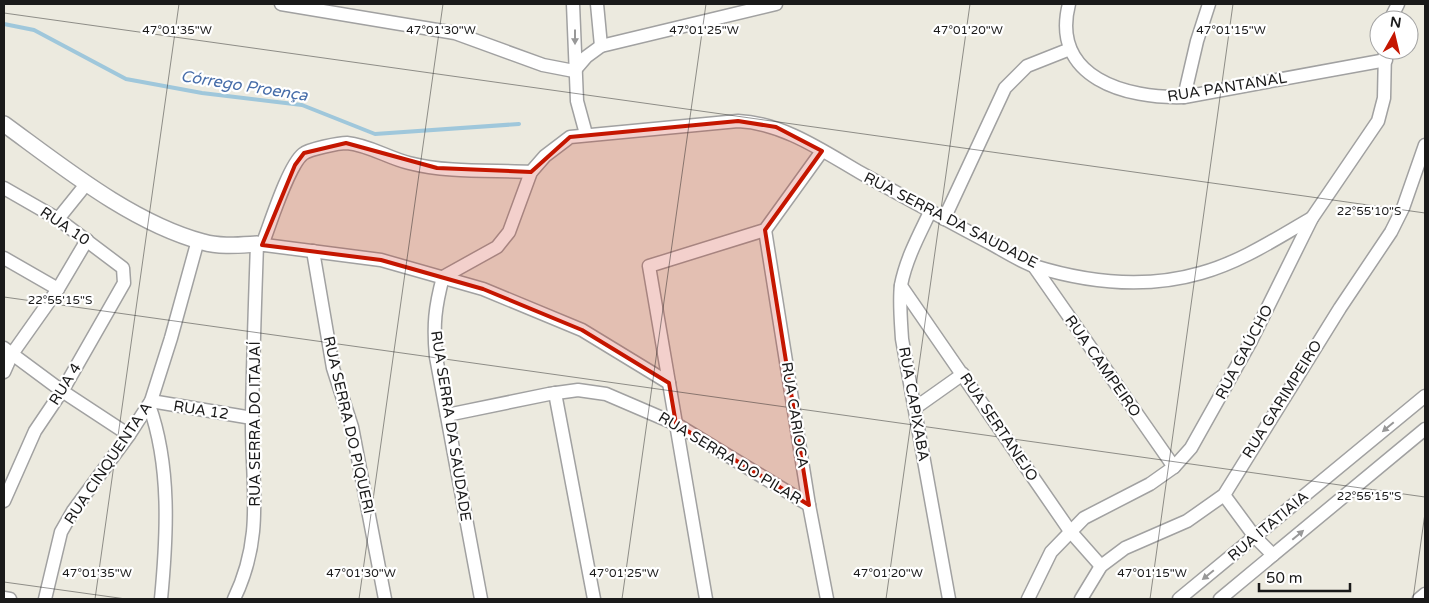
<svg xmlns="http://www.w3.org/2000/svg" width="1429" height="603" viewBox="0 0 1429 603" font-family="'Varela Round',sans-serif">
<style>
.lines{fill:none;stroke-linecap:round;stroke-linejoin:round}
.stream{stroke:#9fc7db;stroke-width:4}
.minor-casing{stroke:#a1a1a1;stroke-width:15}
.tertiary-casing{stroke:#a1a1a1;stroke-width:18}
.minor{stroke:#fff;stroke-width:12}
.tertiary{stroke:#fff;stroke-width:15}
.oneway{fill:#989898}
.marked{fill:#c51600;fill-opacity:0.2;stroke:#c51600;stroke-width:4;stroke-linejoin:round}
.ticks{fill:none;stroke:#1a1a1a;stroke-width:1;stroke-opacity:0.45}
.labels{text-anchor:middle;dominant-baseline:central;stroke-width:4.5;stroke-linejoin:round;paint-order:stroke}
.street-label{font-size:15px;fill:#1a1a1a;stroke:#fff}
.water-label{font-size:16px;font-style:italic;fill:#476da9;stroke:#fff}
.ticks-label{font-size:12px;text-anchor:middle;fill:#1a1a1a;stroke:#fff;stroke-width:4.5;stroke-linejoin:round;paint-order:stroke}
</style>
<rect width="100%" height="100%" fill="#eceadf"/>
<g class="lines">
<polyline class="stream" points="4,24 34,30 126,79 202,93 302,105 375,134 519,124"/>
<g class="minor-casing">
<g id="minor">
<polyline points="281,4 455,33 543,65 574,71"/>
<polyline points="573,4 577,101 586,134"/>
<polyline points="597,4 601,46"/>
<path d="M1069 4C1050 78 1127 99 1184 97L1386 60"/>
<polyline points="1390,20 1398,4"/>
<polyline points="574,71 586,57 601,46 776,4"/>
<polyline points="1184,97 1197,41 1209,4"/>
<polyline points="4,188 58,219 123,268 124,283 64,388 35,431 4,501"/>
<path d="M930 212C919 235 906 259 901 285 899 302 901 322 902 339L949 599"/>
<polyline points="58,219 87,183"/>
<polyline points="944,219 1005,88 1027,66 1070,49"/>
<polyline points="765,230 809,505 827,599"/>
<path d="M262 245C270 225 288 166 303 154 309 149 339 143 347 143 369 145 388 158 409 163 448 173 491 170 531 172"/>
<polyline points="313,251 333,368 352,427 385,599"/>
<polyline points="4,258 58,289"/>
<polyline points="1033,265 1174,467"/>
<polyline points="901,286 1070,531 1101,566"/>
<polyline points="4,348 62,391 129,435"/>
<polyline points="4,372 12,354 58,289 87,240"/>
<polyline points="555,393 594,599"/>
<polyline points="151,401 252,418"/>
<path d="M149 405C171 466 167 536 161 599"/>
<polyline points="915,408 963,374"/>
<polyline points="447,415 549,394 578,390 606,394 676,424 809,505"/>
<polyline points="1224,495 1255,537 1273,555"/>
<polyline points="4,598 10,599"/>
<polyline points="45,599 61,532 73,511 129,435 151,401 171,338 198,240"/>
<path d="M234 599C265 535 251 484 252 416 253 359 255 302 257 244L381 260 483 289 582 330 669 383"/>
<path d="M481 599 436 357C433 325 435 307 443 277L497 247 509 232 531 172 545 156 570 137 738 121C783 123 823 151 861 173 902 196 943 218 984 240 1000 248 1017 260 1034 266 1089 283 1146 289 1201 273 1241 262 1277 238 1312 218"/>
<polyline points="706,599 649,266 765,230 822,151"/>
<polyline points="1028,599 1051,552 1084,518 1150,484 1174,467 1191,448 1251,341 1312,218 1378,121 1384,98 1385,50"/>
<polyline points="1081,599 1101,566 1125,548 1187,521 1224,495 1340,308 1391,232 1403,208 1425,145"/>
<polyline points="1179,599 1425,396"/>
<polyline points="1220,599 1425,429"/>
<polyline points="1419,599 1425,594"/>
</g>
</g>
<g class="tertiary-casing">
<path id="tertiary" d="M4 124C63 167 132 223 203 242 220 247 239 245 257 244"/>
</g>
<use href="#minor" class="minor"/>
<use href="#tertiary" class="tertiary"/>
</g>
<defs><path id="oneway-solid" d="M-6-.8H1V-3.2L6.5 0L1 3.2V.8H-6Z" transform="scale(1.25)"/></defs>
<g class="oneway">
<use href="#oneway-solid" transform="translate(575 37) rotate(90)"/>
<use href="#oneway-solid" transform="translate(1388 427) rotate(140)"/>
<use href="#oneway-solid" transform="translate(1298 535) rotate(-40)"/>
<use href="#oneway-solid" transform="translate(1208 575) rotate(141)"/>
</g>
<path class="marked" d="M738 121 776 127 822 151 765 230 809 505 676 424 669 383 582 330 483 289 381 260 262 245 295 165 304 153 346 143 437 168 531 172 570 137Z"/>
<path class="ticks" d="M4 13 1425 213M4 297 1425 497M4 582 126 599M95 599 179 4M359 599 443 4M622 599 706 4M886 599 970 4M1150 599 1233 4M1413 599 1425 513"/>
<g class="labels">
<g class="street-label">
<text transform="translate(1227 87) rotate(-9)">RUA PANTANAL</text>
<text transform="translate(951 220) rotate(27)">RUA SERRA DA SAUDADE</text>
<text transform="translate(65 226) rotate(34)">RUA 10</text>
<text transform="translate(1244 352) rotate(-62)">RUA GAÚCHO</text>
<text transform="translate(1103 366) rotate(55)">RUA CAMPEIRO</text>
<text transform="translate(65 384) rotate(-58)">RUA 4</text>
<text transform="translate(1282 399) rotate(-58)">RUA GARIMPEIRO</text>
<text transform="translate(914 404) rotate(80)">RUA CAPIXABA</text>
<text transform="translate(201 410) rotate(9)">RUA 12</text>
<text transform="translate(795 415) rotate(81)">RUA CARIOCA</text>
<text transform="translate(255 424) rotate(-90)">RUA SERRA DO ITAJAÍ</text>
<text transform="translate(349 425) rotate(77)">RUA SERRA DO PIQUERI</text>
<text transform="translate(451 426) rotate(81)">RUA SERRA DA SAUDADE</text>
<text transform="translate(999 427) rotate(56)">RUA SERTANEJO</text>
<text transform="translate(730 458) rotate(31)">RUA SERRA DO PILAR</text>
<text transform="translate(108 463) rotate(-56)">RUA CINQUENTA A</text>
<text transform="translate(1268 526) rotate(-40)">RUA ITATIAIA</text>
</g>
<g class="water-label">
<text transform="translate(244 86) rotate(9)">Córrego Proença</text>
</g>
</g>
<g class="ticks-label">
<text x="177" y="34">47°01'35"W</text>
<text x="441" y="34">47°01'30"W</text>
<text x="704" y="34">47°01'25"W</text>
<text x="968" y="34">47°01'20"W</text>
<text x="1231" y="34">47°01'15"W</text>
<text x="1369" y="215">22°55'10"S</text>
<text x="60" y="304">22°55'15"S</text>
<text x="1369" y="500">22°55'15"S</text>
<text x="97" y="577">47°01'35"W</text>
<text x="361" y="577">47°01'30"W</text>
<text x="624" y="577">47°01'25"W</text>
<text x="888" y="577">47°01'20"W</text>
<text x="1152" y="577">47°01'15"W</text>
</g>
<rect width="1429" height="603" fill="none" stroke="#1a1a1a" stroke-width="10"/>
<g transform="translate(1394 35) rotate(8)"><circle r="24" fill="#ffffff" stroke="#a3a3a3"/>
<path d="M0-4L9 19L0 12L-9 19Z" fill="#c51600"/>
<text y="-8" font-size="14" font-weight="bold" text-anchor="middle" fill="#1a1a1a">N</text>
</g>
<path d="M1259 583v8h91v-8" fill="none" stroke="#1a1a1a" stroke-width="2.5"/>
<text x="1266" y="583" font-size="15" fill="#1a1a1a" stroke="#ffffff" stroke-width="4" paint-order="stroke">50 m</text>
</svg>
